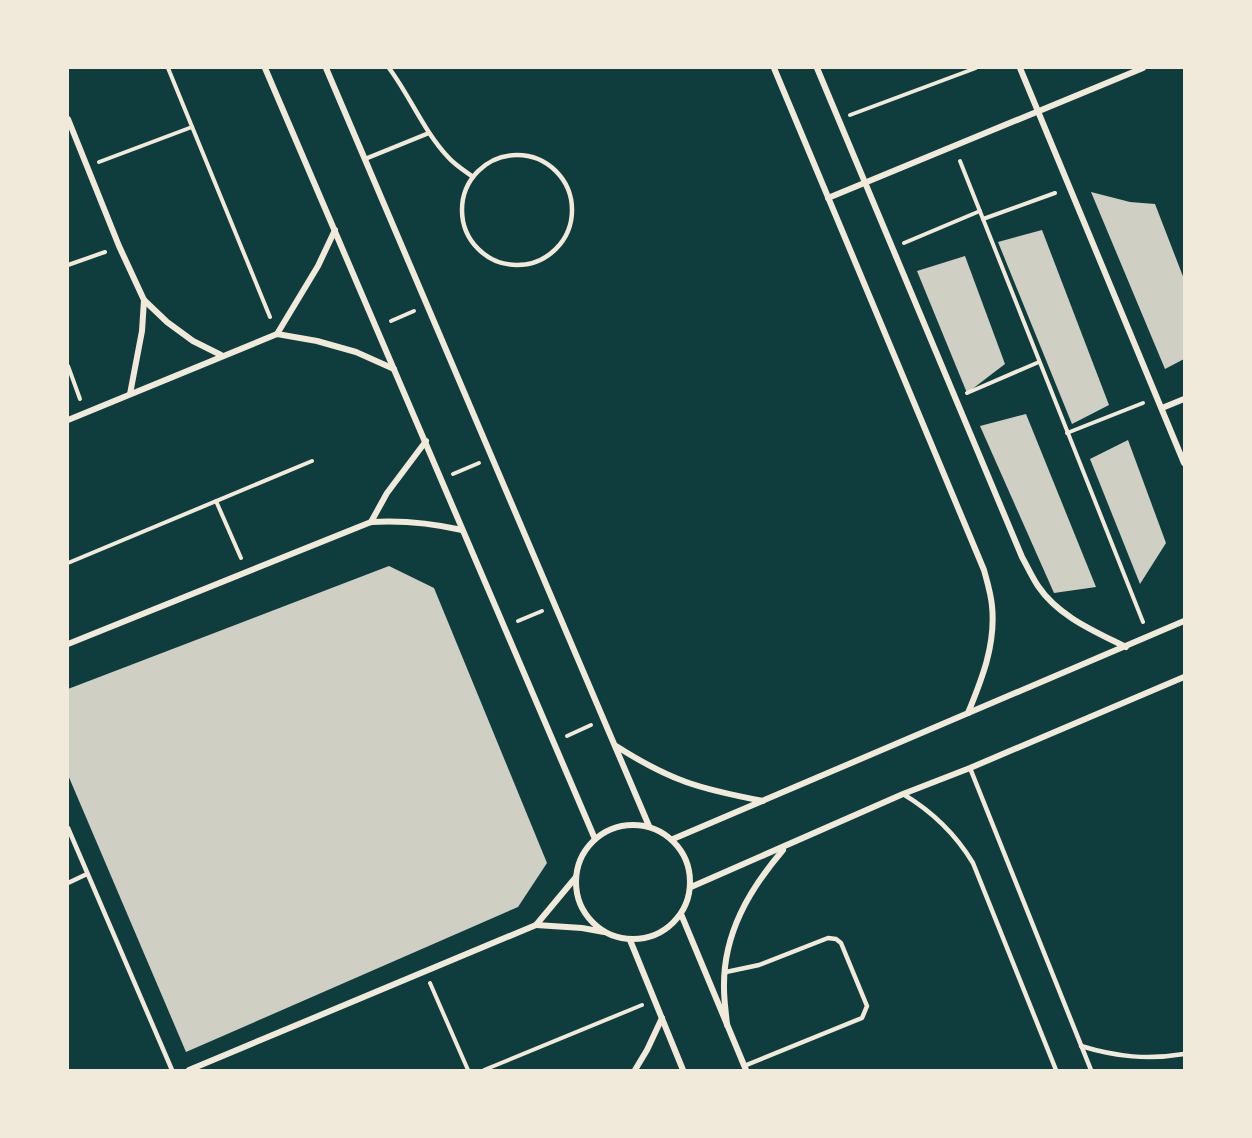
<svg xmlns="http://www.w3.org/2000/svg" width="1252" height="1138" viewBox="0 0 1252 1138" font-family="Mulish,sans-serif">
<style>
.building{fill:#cfcfc3}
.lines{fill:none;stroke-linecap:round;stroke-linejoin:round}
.path{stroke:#f1e9da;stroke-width:4}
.service{stroke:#f1e9da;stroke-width:4.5}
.minor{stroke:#f1e9da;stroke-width:6}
</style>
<rect width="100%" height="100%" fill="#0f3d3e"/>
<g class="building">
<polygon points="1091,192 1130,202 1155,204 1184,279 1184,359 1165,369"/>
<polygon points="1042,230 1109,405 1072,424 998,242"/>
<polygon points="965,256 1005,364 967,393 917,271"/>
<polygon points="1026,414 1096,587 1054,593 980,426"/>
<polygon points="1128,440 1166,543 1140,584 1090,459"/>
<polygon points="389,566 434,588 547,863 518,907 186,1052 68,775 68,689"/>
</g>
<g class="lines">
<g class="path">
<polyline points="168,68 270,317"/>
<polyline points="850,115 976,68"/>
<polyline points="960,161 1143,622"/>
<polyline points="99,162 192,127"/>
<polyline points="983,219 1055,193"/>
<polyline points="904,243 980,211"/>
<polyline points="68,265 105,252"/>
<polyline points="391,321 414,311"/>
<polyline points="68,366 80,399"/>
<polyline points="967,393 1039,362"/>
<polyline points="1067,433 1143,403"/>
<polyline points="453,474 479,463"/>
<polyline points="216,501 241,558"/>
<polyline points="68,563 312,461"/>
<polyline points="518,621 542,611"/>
<polyline points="567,736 591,725"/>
<polyline points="430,983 468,1070"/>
<polyline points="484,1070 642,1005"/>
</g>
<g class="service">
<path d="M389 68C410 96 423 130 448 157 455 165 465 171 473 177"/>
<circle cx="517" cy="210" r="55"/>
<polyline points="365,159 429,133"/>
<polyline points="970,768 1091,1070"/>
<path d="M903 794C933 812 955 833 973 863L1056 1070"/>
<polyline points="68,828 172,1070"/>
<polyline points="68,883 87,874"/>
<polyline points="726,972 759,965 828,938 836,939 841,943 867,1006 862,1018 744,1066"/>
<path d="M1081 1046C1117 1057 1148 1060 1184 1054"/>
</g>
<g class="minor">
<polyline points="265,68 595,839"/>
<polyline points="326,68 649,826"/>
<path d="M774 68 984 570C987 581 991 594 992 606 996 644 982 679 968 713"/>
<path d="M817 68 1022 557C1027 566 1032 577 1038 586 1058 616 1094 631 1126 647"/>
<polyline points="1020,68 1184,463"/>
<polyline points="68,119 119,246 144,300 167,322 193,341 221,355"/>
<polyline points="828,198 1143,68"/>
<polyline points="277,334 318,266 335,230"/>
<polyline points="130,394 142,331 144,300"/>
<polyline points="1162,408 1184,399"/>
<polyline points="68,420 277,334 317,341 356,352 394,369"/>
<polyline points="371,522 387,493 426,441"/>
<path d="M68 644 371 522C403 520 431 523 462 530"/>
<path d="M616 746C638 760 661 773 686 782 711 791 737 796 763 801"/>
<circle cx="633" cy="882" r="57"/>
<polyline points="673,839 1184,621"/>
<polyline points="691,887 903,794 970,768 1184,677"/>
<polyline points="681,914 746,1070"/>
<polyline points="536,925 582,928 604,932"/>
<polyline points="630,940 683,1070"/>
<path d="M727 1025C726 1013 724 1001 724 988 723 934 749 890 783 850"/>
<polyline points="189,1070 536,925 576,877"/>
<polyline points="635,1070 647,1050 662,1018"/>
</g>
</g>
<rect width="1252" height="1138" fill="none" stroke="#f1e9da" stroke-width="138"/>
</svg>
